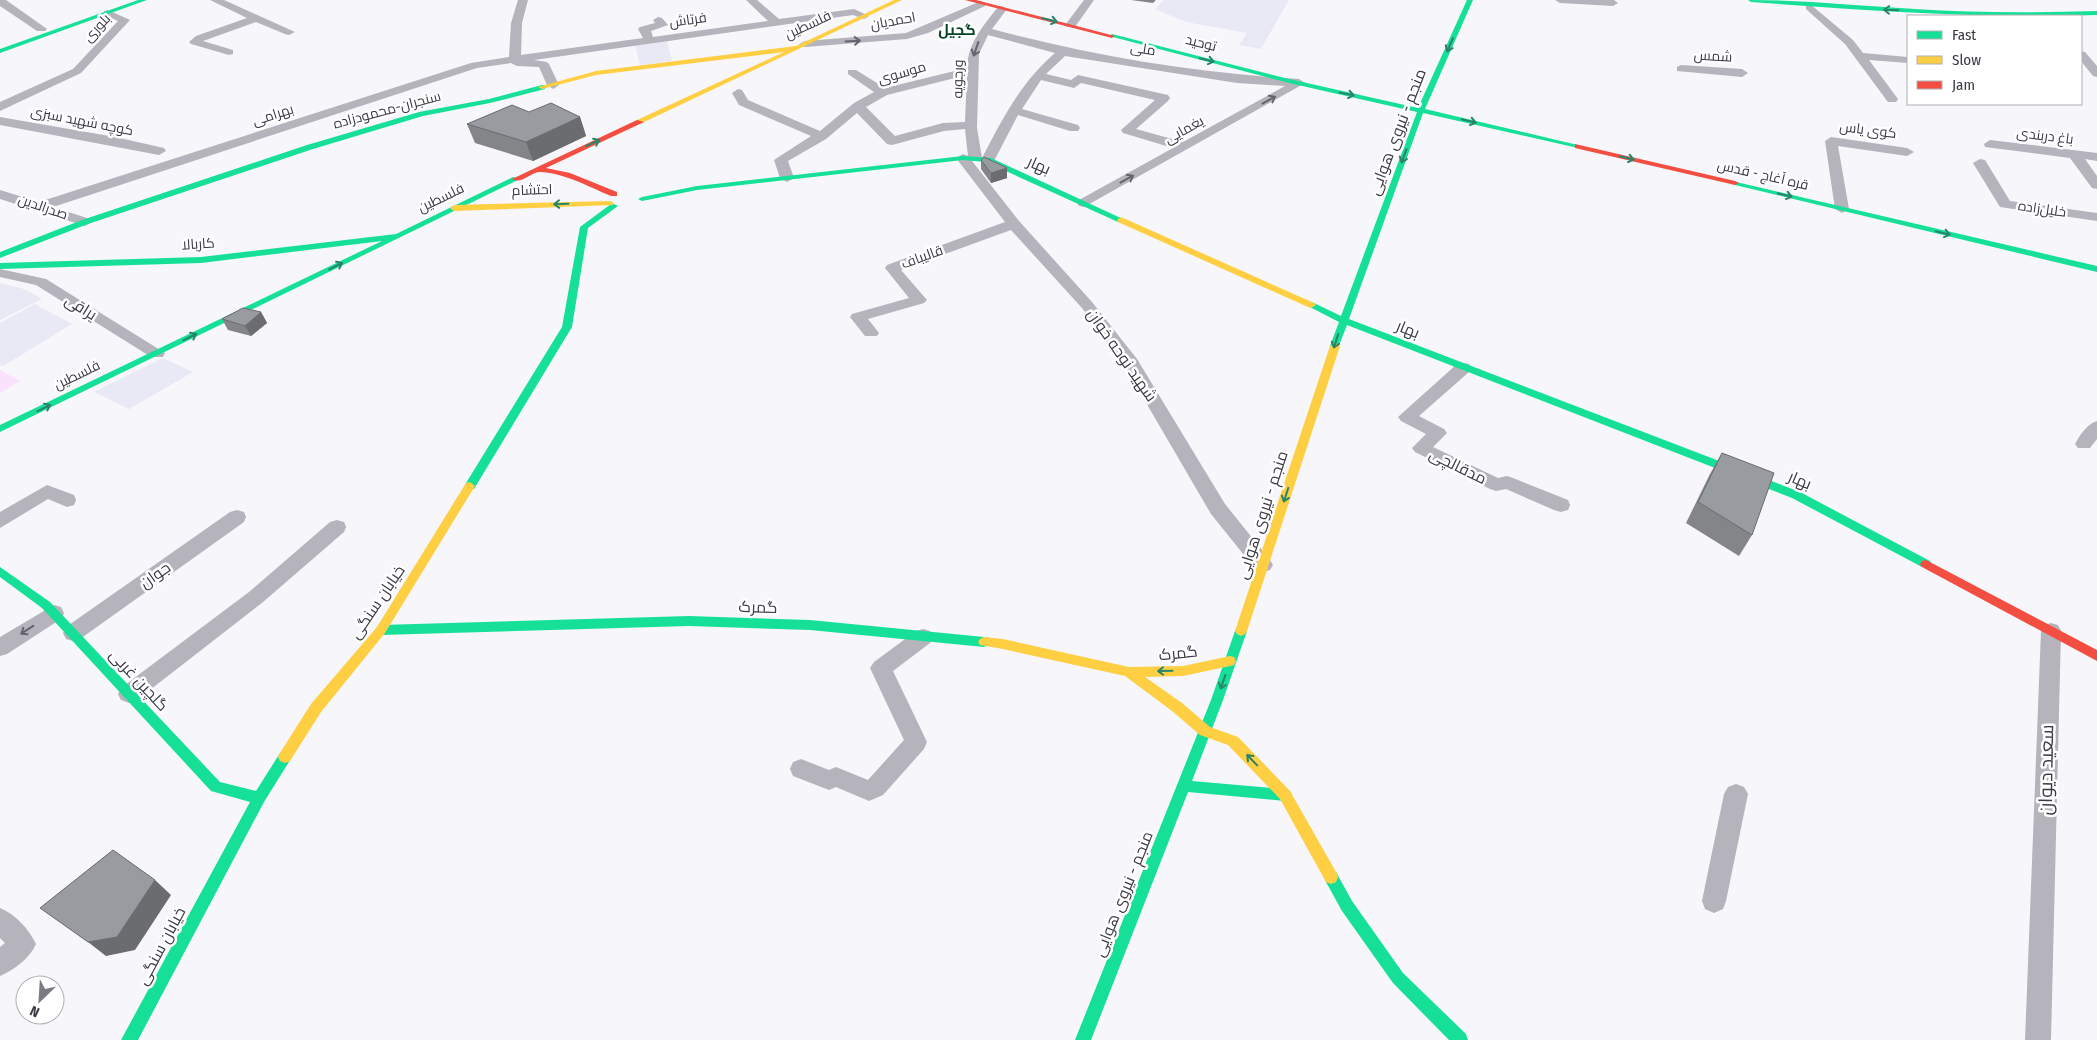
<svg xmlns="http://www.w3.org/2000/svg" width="2097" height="1040" viewBox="0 0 2097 1040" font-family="'Fira Sans Condensed',Cairo,sans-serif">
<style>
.built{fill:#e8e9f5}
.green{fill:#fae1fd}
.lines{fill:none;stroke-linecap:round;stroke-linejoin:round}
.street{fill:#b5b3bb;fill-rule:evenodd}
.fast{fill:#16e098;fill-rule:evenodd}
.slow{fill:#ffcf43;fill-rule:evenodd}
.jam{fill:#f24e42;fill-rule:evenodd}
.wall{fill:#838589}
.shaded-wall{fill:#6a6c6f}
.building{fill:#989b9f;stroke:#6a6c6f}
.oneway{stroke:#298569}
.oneway2{stroke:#64646c}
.labels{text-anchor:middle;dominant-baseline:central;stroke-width:5;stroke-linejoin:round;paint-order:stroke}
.far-street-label{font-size:14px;fill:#393a42;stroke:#fff}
.far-neighbourhood-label{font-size:15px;font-weight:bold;fill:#044324;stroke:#fff}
.street-label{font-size:16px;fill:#393a42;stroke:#fff}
.near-street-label{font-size:19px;fill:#393a42;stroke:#fff}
</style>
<rect width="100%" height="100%" fill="#f6f6fb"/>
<g class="built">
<polygon points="1164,0 1289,0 1261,49 1239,45 1247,33 1186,22 1155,9"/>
<polygon points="667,40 672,61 640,65 635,45"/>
<polygon points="0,283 24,289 42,299 0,320"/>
<polygon points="35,304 72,324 3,366 0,365 0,323"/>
<polygon points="163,358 193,372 129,409 94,392"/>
</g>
<polygon class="green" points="0,370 20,381 0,393"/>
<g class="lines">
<g class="street">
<polygon points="0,0 6,0 47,29 45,31 37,31 0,6"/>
<polygon points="210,0 224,0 295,32 289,35 285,34 256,22 203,41 233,50 233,54 229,55 191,44 189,42 196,36 247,18"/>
<polygon points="518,0 528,0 522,23 521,55 643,38 638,29 640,27 655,23 653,20 658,17 662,18 668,25 651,31 653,37 768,21 746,0 757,0 779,19 854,9 869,16 864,19 853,15 534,60 547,62 549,64 559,85 553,89 547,85 539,67 517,66 511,63 477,68 53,207 90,219 92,222 85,226 0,199 0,190 39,202 471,63 509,57 511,23"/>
<polygon points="1084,0 1094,0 1075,27 1067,27 1065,25"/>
<polygon points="1555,0 1614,0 1618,3 1613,6 1560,3"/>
<polygon points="981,1 986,4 985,6 928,33 907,39 805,47 799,44 805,41 906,33"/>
<polygon points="1810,4 1853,40 1863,53 1908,57 1908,63 1869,60 1898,99 1896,102 1888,102 1845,44 1806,9 1806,5"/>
<path d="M1002 6 1007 9 992 29C1092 56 1195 73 1299 79L1305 83 1084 207 1079 206 1077 203 1079 200 1173 148 1123 133 1121 130 1155 100 1081 83 1074 88 1041 80 1022 109 1078 125 1080 128 1078 131H1070L1018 115 993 163H983L981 160C1002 120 1020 83 1055 53L988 35 979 54 977 128 982 158 980 161H972L1019 221 1092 302 1137 359 1225 504 1270 560 1273 565 1270 570 1263 572 1256 570 1211 514 1124 365 1082 308 1011 230 901 270 927 300 924 303 868 319 879 333 877 336H865L850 317 852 314 909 298 885 268 887 265 1005 222 956 158 963 154 968 156 965 129 944 131 892 145 887 144 857 113 826 139 788 161 794 178 787 182 780 178 774 160 811 136 739 105 732 93 738 89 742 90 748 100 820 131 854 103 874 92 848 74V70H856L885 88 967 68C968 43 983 26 998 7ZM1065 56 1237 83 1285 86 1183 142 1136 129 1168 101 1170 98 1168 95 1078 75 1071 80 1046 74ZM967 75 965 122 943 123 895 136 866 107 887 95Z"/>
<polygon points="108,10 130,20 81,73 0,111 0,102 73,69 118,21 104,15 104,11"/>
<polygon points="2081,51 2085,52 2097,66 2097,77 2093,76 2081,61"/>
<polygon points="1681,65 1742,69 1748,73 1742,77 1677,71 1677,67"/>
<polygon points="0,117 115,137 164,148 166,151 159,155 0,125"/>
<polygon points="1831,137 1907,148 1914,152 1907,156 1838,146 1849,209 1842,213 1835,209 1825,141"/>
<polygon points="1990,140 2097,153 2097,161 2085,159 2097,176 2097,189 2092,188 2070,158 1985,147 1984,144"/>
<polygon points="1980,159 1985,160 2010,201 2097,213 2097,221 2000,207 1973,163"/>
<polygon points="0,269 46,279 165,353 163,357 151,357 36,285 0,277"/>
<polygon points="1463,363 1469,364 1471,368 1469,372 1419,416 1444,429 1447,433 1433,447 1498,478 1507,476 1513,478 1568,500 1570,505 1568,510 1561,512 1554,510 1506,489 1496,491 1490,489 1415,452 1412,448 1426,434 1401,421 1398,417 1457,364"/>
<path d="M2097 421V439L2090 448H2078L2075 444C2080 435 2087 424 2097 421Z"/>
<polygon points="47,485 74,495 76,500 74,505 67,507 48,499 0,528 0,512"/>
<polygon points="237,510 244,512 246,517 244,522 80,639 73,641 66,639 63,633 66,627 230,512"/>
<polygon points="337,520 344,522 346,527 344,532 263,602 137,700 129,703 121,700 118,694 121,688 249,592 330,522"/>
<polygon points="54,605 61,607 64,613 61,619 7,654 0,656 0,637"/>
<polygon points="2051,623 2058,625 2061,631 2051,1040 2025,1040 2041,631 2044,625"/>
<polygon points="923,629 930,631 933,637 930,643 893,671 927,742 924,749 883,795 869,801 836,787 829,790 793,776 790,769 793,762 801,759 829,770 836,767 868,780 904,740 870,668 874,662 916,631"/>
<polygon points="1736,784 1744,787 1748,794 1726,901 1723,909 1714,913 1705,909 1702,901 1724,794 1728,787"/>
<path d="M0 908C15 914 29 929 36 944 30 958 14 970 0 976V947L5 943 0 938Z"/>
</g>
<g class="fast">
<polygon points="138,0 147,0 0,53 0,49"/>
<polygon points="1467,0 1473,0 1425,109 1582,146 1578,148 1423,113 1349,319 1800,492 1930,561 1932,564 1930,567 1922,567 1792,498 1347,325 1338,348 1332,348 1330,346 1339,322 1306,305 1311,302 1314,303 1341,316 1417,112 1289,83 1109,36 1112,34 1289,79 1418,108"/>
<path d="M1748 0C1804 0 1859 6 1915 9 1975 13 2036 13 2097 11V15C1981 19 1866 10 1751 2Z"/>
<polygon points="542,85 545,85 545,89 490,103 423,116 313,149 88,224 0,258 0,252 82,220 307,145 419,112 489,99"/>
<polygon points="963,156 991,158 1125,220 1121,223 1118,222 986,162 963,160 697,190 642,201 638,199 642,197 697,186"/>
<polygon points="513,177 520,179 0,432 0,425 382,241 201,263 0,269 0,263 201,257 396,234"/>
<polygon points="1732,181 2097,266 2097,272 1735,185 1731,183"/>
<polygon points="611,204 614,204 618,206 588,228 572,327 474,489 466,489 465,486 466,483 562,327 580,227"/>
<polygon points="0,567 50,602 220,782 256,791 280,753 285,751 290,753 292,757 264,802 138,1040 121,1040 250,802 211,791 42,608 0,577"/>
<polygon points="689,616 810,620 984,637 988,639 990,642 988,645 984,647 810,630 689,626 381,635 377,633 375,630 377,627 381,625"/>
<polygon points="1241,626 1245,628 1247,631 1223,700 1192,781 1285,789 1290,791 1292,795 1290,799 1285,801 1188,792 1091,1040 1075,1040 1211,700 1235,631 1237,628"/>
<polygon points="1331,870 1336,872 1352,901 1403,973 1466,1034 1468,1040 1449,1040 1393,983 1342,911 1326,882 1324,877 1326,872"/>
</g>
<g class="slow">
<polygon points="894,0 902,0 640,124 636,122 637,120 784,52 596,75 542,89 538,87 596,71 796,46"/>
<polygon points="610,201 614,203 613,205 454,211 450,208 454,205"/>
<polygon points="1121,217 1314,303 1316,305 1311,308 1308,307 1118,222 1117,220"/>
<polygon points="1335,343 1340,346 1247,631 1245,634 1241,636 1237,634 1235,631 1330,346"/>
<polygon points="470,482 475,486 385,633 321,712 290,761 285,763 280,761 278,757 280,753 311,704 377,627 466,483"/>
<polygon points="984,637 1003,639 1129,667 1183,666 1230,656 1234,657 1236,661 1234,665 1230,666 1183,676 1145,677 1182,703 1210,727 1238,737 1290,791 1336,872 1338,877 1336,882 1331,884 1326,882 1280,799 1228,745 1200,735 1172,711 1125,676 1003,649 980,645 978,642 980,639"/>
</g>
<g class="jam">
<polygon points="965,0 976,0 1115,36 1112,38"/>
<path d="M637 120 644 122 546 168 570 173 617 192V196H611C589 187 565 173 540 172 531 172 521 185 512 179Z"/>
<polygon points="1575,144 1735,181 1739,183 1735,185 1575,148"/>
<polygon points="1926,560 2097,650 2097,661 1922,567 1920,564 1922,561"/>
</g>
</g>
<g class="wall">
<polygon points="1131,0 1156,0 1153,3"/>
<polygon points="529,112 580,117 586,136 533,161 475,143 467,124"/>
<polygon points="981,160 1007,168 1007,178 991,183 981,169"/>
<polygon points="261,312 267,323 251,336 228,330 222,319"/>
<polygon points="1722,453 1752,535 1739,556 1686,523 1710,474"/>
</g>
<g class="shaded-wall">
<polygon points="580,117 586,136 533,161 526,142"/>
<polygon points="1007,168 1007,178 991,183 991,173"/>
<polygon points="261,312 267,323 251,336 245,326"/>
<polygon points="155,880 171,895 135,950 106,956 88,942"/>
</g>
<g class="building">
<polygon points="551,103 580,117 526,142 467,124 512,105 529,112"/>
<polygon points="984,157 1007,168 991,173 981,160"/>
<polygon points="243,308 261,312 245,326 222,319"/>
<polygon points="1722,453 1774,473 1752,535 1698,502"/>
<polygon points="113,850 155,880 117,937 88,942 40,908"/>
</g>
<defs><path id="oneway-shaft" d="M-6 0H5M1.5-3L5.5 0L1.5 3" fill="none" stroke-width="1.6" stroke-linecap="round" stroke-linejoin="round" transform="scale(1.25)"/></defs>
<g class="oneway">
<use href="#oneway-shaft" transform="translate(1891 10) rotate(-178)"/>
<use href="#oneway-shaft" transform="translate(1050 20) rotate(13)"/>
<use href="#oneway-shaft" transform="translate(1450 45) rotate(114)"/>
<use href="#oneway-shaft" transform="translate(1207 60) rotate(14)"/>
<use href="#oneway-shaft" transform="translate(1347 94) rotate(12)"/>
<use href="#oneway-shaft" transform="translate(1469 121) rotate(13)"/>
<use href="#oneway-shaft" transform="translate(593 143) rotate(-25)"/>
<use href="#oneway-shaft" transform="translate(1404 156) rotate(110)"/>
<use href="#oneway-shaft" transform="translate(1627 158) rotate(13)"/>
<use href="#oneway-shaft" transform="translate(1785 195) rotate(13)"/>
<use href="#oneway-shaft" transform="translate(561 204) rotate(178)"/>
<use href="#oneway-shaft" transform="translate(1943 233) rotate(13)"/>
<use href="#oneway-shaft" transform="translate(336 266) rotate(-26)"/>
<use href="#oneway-shaft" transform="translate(190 337) rotate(-26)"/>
<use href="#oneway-shaft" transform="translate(1336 341) rotate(108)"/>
<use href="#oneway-shaft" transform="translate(44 408) rotate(-26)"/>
<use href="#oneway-shaft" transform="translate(1286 495) rotate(108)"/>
<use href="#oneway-shaft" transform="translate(1165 671) rotate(179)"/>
<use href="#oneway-shaft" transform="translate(1223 682) rotate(109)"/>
<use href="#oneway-shaft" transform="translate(1252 760) rotate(-134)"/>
</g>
<g class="oneway2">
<use href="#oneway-shaft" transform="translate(853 41) rotate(-3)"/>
<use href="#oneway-shaft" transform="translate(976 49) rotate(109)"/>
<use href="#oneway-shaft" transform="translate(1269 100) rotate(-29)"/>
<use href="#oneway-shaft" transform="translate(1127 179) rotate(-29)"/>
<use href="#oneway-shaft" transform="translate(27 630) rotate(147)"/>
</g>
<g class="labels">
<g class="far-street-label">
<text transform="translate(688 20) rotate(-8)">فرتاش</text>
<text transform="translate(893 21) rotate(-10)">احمدیان</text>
<text transform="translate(808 25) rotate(-25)">فلسطین</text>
<text transform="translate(97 28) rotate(-47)">بلوری</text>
<text transform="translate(1201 43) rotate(14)">توحید</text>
<text transform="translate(1143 49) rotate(9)">ملی</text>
<text transform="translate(1713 56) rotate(3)">شمس</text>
<text transform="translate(902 73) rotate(-16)">موسوی</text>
<text transform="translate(958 79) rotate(-89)">ورجویه</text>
<text transform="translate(387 110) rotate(-15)">سنجران-محمودزاده</text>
<text transform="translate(273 115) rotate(-18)">بهرامی</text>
<text transform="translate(82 121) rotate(11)">کوچه شهید سبزی</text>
<text transform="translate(1184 130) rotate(-29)">یغمایی</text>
<text transform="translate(1868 130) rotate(7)">کوی یاس</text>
<text transform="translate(2045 136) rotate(7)">باغ دربندی</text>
<text transform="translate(1763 175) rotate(13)">قره آغاج - قدس</text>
<text transform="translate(532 190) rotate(-2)">احتشام</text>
<text transform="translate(441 198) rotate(-26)">فلسطین</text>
<text transform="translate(43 207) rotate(19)">صدرالدین</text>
<text transform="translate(2042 209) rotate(8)">خلیل‌زاده</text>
<text transform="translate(198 244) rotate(-4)">کاربالا</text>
<text transform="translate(922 257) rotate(-20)">قالیباف</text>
<text transform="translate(77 375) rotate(-26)">فلسطین</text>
</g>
<g class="far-neighbourhood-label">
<text x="957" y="30">گجیل</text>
</g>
<g class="street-label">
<text transform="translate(1397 132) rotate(-69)">منجم - نیروی هوایی</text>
<text transform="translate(1039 165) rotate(24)">بهار</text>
<text transform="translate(81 307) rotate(32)">یراقی</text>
<text transform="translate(1408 329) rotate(22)">بهار</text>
<text transform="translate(1122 355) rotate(55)">شهید نوحه خوان</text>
<text transform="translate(1458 466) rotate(26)">مدقالچی</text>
<text transform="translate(1800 480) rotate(23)">بهار</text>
<text transform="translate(1262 515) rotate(-72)">منجم - نیروی هوایی</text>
<text transform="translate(155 575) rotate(-35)">جوان</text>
<text transform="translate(377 602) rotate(-56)">خیابان سنگی</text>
<text transform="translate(758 607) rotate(2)">گمرک</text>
<text transform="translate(1178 653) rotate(-6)">گمرک</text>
<text transform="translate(139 680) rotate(47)">گلچین غربی</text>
<text transform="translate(1123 894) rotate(-68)">منجم - نیروی هوایی</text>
<text transform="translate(161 946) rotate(-62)">خیابان سنگی</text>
</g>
<g class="near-street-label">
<text transform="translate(2046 770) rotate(-89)">سعید دیوان</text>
</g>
</g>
<rect x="1907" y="15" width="175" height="90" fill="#ffffff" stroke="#b0b0b3"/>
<rect x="1917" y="31" width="25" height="8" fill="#16e098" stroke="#b0b0b3"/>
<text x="1952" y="40" font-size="15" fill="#393a42">Fast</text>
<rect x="1917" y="56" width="25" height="8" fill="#ffcf43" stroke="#b0b0b3"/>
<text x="1952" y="65" font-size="15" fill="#393a42">Slow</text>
<rect x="1917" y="81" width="25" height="8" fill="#f24e42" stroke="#b0b0b3"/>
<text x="1952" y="90" font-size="15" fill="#393a42">Jam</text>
<g transform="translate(40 1000) rotate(205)"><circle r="24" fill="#ffffff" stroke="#b0b0b3"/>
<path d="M0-4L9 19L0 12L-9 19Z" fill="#7b7c83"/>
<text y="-8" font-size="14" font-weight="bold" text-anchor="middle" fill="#393a42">N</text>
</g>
</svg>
